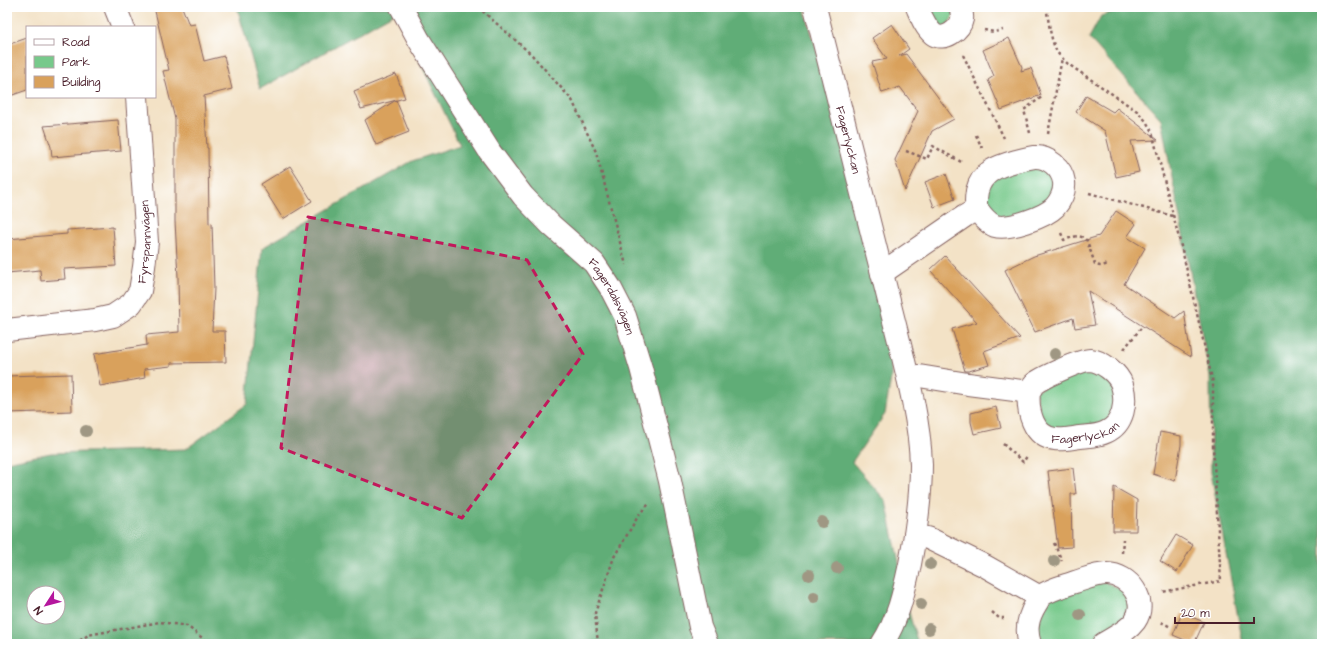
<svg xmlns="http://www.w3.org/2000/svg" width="1329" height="651" viewBox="0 0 1329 651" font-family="'Architects Daughter',sans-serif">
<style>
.green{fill:#77c98b;stroke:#60745b}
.forest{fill:#61ad77;stroke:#566651;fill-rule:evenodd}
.building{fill:#d9a15b}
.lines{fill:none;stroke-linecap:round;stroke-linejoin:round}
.minor-casing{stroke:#856361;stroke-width:24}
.path{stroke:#856361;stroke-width:2.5;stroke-dasharray:3 3;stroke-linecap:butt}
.minor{stroke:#fff;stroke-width:22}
.tree{fill:#9f9783}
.marked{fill:#c2185b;fill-opacity:0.2;stroke:#c2185b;stroke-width:3;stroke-dasharray:8 5;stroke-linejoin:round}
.labels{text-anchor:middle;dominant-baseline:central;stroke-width:3;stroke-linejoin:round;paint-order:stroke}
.street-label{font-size:12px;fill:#4a1f2b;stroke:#fff}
</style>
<rect width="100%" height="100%" fill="#fff"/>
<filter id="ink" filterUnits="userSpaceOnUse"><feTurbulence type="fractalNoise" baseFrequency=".025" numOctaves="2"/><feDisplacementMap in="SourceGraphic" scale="8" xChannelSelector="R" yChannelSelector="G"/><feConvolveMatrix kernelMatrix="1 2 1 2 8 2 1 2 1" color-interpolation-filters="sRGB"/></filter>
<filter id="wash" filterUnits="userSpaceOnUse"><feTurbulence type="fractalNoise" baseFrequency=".012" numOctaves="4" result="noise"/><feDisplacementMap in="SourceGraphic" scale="16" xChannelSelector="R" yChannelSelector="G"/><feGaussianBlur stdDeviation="0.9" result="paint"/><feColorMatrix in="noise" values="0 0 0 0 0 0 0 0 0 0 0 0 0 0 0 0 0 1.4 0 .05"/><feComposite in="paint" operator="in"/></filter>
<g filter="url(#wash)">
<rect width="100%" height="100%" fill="#f3e2c6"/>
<g class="green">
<polygon points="922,7 957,7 958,10 942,32"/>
<polygon points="1040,166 1055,179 1054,201 1005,219 989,211 983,196 992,177"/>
<polygon points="1082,365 1114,378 1115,418 1091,430 1044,428 1035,391"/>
<polygon points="1098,579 1132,594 1130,614 1092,644 1039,644 1036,626 1050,597"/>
</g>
<g class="forest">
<path d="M237 7H804L819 59 892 332 891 378 885 414 852 462 886 501 910 616 918 644H7V462L51 453 186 449 247 404 262 248 412 161 460 145 396 12 260 89ZM34 593H58V617H34Z"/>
<polygon points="1129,7 1322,7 1322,644 1243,644 1211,473 1210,377 1161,119 1089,38 1101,16"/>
</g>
<g id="blocks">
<g class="building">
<polygon points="154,7 182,7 189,25 195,24 204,61 224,56 232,89 204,96 207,148 208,148 209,224 212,223 214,288 212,331 225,331 226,362 171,363 171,366 144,369 145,378 100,386 94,354 147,345 146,335 179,332 178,277 175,221 175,119 163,71 169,70"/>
<polygon points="892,24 909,49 899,56 906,54 954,119 932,131 905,191 895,160 918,111 900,87 882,93 872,62 887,59 872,38"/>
<polygon points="27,38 27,90 7,97 7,45"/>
<polygon points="1009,38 1022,67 1021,71 1031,68 1041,95 1001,110 988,80 994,76 983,50"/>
<polygon points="396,74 405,98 361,109 354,91"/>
<polygon points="1086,96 1113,112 1117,108 1158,140 1131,141 1139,172 1116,177 1105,131 1076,112"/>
<polygon points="396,100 409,132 376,145 365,120"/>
<polygon points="118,120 121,151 52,157 51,147 44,126"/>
<polygon points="290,166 312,201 283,219 261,184"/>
<polygon points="946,174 955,199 934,207 925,182"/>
<polygon points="1116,211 1136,224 1127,237 1145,248 1124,284 1175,318 1184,311 1191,357 1088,291 1095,325 1075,328 1073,318 1035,332 1005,270 1034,256 1099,236"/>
<polygon points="113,227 116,266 64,269 65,279 41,281 40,270 7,273 7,239 67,234 67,230"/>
<polygon points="945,256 1020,338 984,351 989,365 969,371 965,371 952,329 977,322 930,270"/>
<polygon points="71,374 72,411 7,413 7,376"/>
<polygon points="996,407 1001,428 974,434 971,422 971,413"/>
<polygon points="1160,432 1181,436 1181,445 1175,481 1153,474"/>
<polygon points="1073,468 1076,494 1071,494 1072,547 1058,548 1048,471"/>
<polygon points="1114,487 1137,500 1136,531 1113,531"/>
<polygon points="1176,535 1193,545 1177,572 1160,561"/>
<polygon points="1182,613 1204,622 1194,644 1173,635"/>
</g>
</g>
</g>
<g filter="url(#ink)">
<use href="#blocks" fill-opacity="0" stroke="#856361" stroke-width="1"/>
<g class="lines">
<g class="minor-casing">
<g id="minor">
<polyline points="115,7 123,27"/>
<path id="s1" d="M401 7 419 40 490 152 523 196 551 225 594 263 610 287 625 316 641 368 670 481 700 627 707 644"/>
<path id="s2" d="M815 7 895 325C906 369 920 421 921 465 921 499 916 532 910 564 904 592 898 620 882 644"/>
<path d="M917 7C921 16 925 27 933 34 944 42 960 30 962 19 963 15 961 11 960 7"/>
<path d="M882 273 965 216 977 209C982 216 987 223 995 226 1009 230 1045 217 1055 207 1061 200 1065 191 1064 182 1062 168 1048 156 1034 157 1027 158 1022 160 1016 161 998 166 982 171 977 191 976 197 975 203 977 209"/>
<path id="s3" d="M7 330 95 320 113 316 131 304 140 291 144 267 147 242 137 97"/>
<path id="s4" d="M908 377 919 376 968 384 1029 392C1027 411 1033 437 1055 439 1063 440 1072 438 1080 437 1088 436 1098 436 1106 432 1124 424 1127 402 1122 385 1118 373 1102 361 1090 360 1080 360 1041 378 1034 384 1032 386 1031 389 1029 392"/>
<polyline points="915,536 928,538 985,566 1040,597"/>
<path d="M1030 644C1025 629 1028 617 1036 604 1038 601 1039 598 1041 596 1050 589 1064 586 1075 582 1085 579 1096 574 1107 574 1129 574 1149 601 1135 621 1127 632 1114 637 1103 644"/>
</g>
</g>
<g class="path">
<polyline points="478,7 532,55 572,100 596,152 626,265"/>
<path d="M1046 7C1049 21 1050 39 1057 52 1060 56 1064 60 1068 64L1137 111 1146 121 1152 132 1184 258 1213 383V446L1221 581 1162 592"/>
<polyline points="984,30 994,32 1003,30"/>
<polyline points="963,55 1004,138"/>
<polyline points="1030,133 1024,110 1043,96"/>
<polyline points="1048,134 1062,58"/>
<polyline points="976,135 982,148"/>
<polyline points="906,151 927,159 933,146 963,163"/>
<polyline points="1089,193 1173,216"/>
<path d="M1061 233 1064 240C1073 237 1080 233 1087 241L1095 264C1100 268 1105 265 1109 263"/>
<polyline points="1124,349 1141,328"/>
<polyline points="1003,444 1023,462 1028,455"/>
<polyline points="1054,543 1062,561"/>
<polyline points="1122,553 1123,539"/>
<polyline points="992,612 999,618 1004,618"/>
<polyline points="1161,622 1171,627"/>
<polyline points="75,644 88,635 160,622 187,626 210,644"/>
<polyline points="598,644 595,613 614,557 640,513 650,503"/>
</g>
<use href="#minor" class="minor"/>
</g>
<g class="tree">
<circle cx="1055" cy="354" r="6"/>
<circle cx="86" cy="431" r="6"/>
<circle cx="822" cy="522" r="6"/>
<circle cx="1054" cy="561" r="6"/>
<circle cx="930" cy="564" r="6"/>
<circle cx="837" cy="568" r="6"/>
<circle cx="809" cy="575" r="6"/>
<circle cx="814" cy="597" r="6"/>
<circle cx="921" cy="604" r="6"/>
<circle cx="1080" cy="615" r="6"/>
<circle cx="929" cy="629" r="6"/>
</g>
</g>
<path class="marked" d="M308 217 527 260 583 354 462 518 281 448Z"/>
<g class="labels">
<g class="street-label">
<text stroke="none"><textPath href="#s2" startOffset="137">Fagerlyckan</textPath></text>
<text stroke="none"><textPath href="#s3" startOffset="194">Fyrspannvägen</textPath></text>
<text stroke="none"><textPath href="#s1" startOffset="361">Fagerdalsvägen</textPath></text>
<text stroke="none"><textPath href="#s4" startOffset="213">Fagerlyckan</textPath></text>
</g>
</g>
<rect width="1329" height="651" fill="none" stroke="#fff" stroke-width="24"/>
<rect x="26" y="26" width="130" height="72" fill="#ffffff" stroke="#b7a5aa"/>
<rect x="34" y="39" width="20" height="6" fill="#ffffff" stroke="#b7a5aa"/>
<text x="62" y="46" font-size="12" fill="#4a1f2b">Road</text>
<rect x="34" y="56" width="20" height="12" fill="#77c98b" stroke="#b7a5aa"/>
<text x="62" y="66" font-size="12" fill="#4a1f2b">Park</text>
<rect x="34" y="76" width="20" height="12" fill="#d9a15b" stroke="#b7a5aa"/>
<text x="62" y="86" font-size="12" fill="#4a1f2b">Building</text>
<g transform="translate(46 605) rotate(234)"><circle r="19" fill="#ffffff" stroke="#b7a5aa"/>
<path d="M0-3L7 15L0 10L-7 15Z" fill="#b5179e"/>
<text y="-6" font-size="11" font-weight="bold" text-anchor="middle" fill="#4a1f2b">N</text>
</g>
<path d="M1175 617v6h79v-6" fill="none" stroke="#4a1f2b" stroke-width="2"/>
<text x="1181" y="617" font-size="12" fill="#4a1f2b" stroke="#ffffff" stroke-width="3" paint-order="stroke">20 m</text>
</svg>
